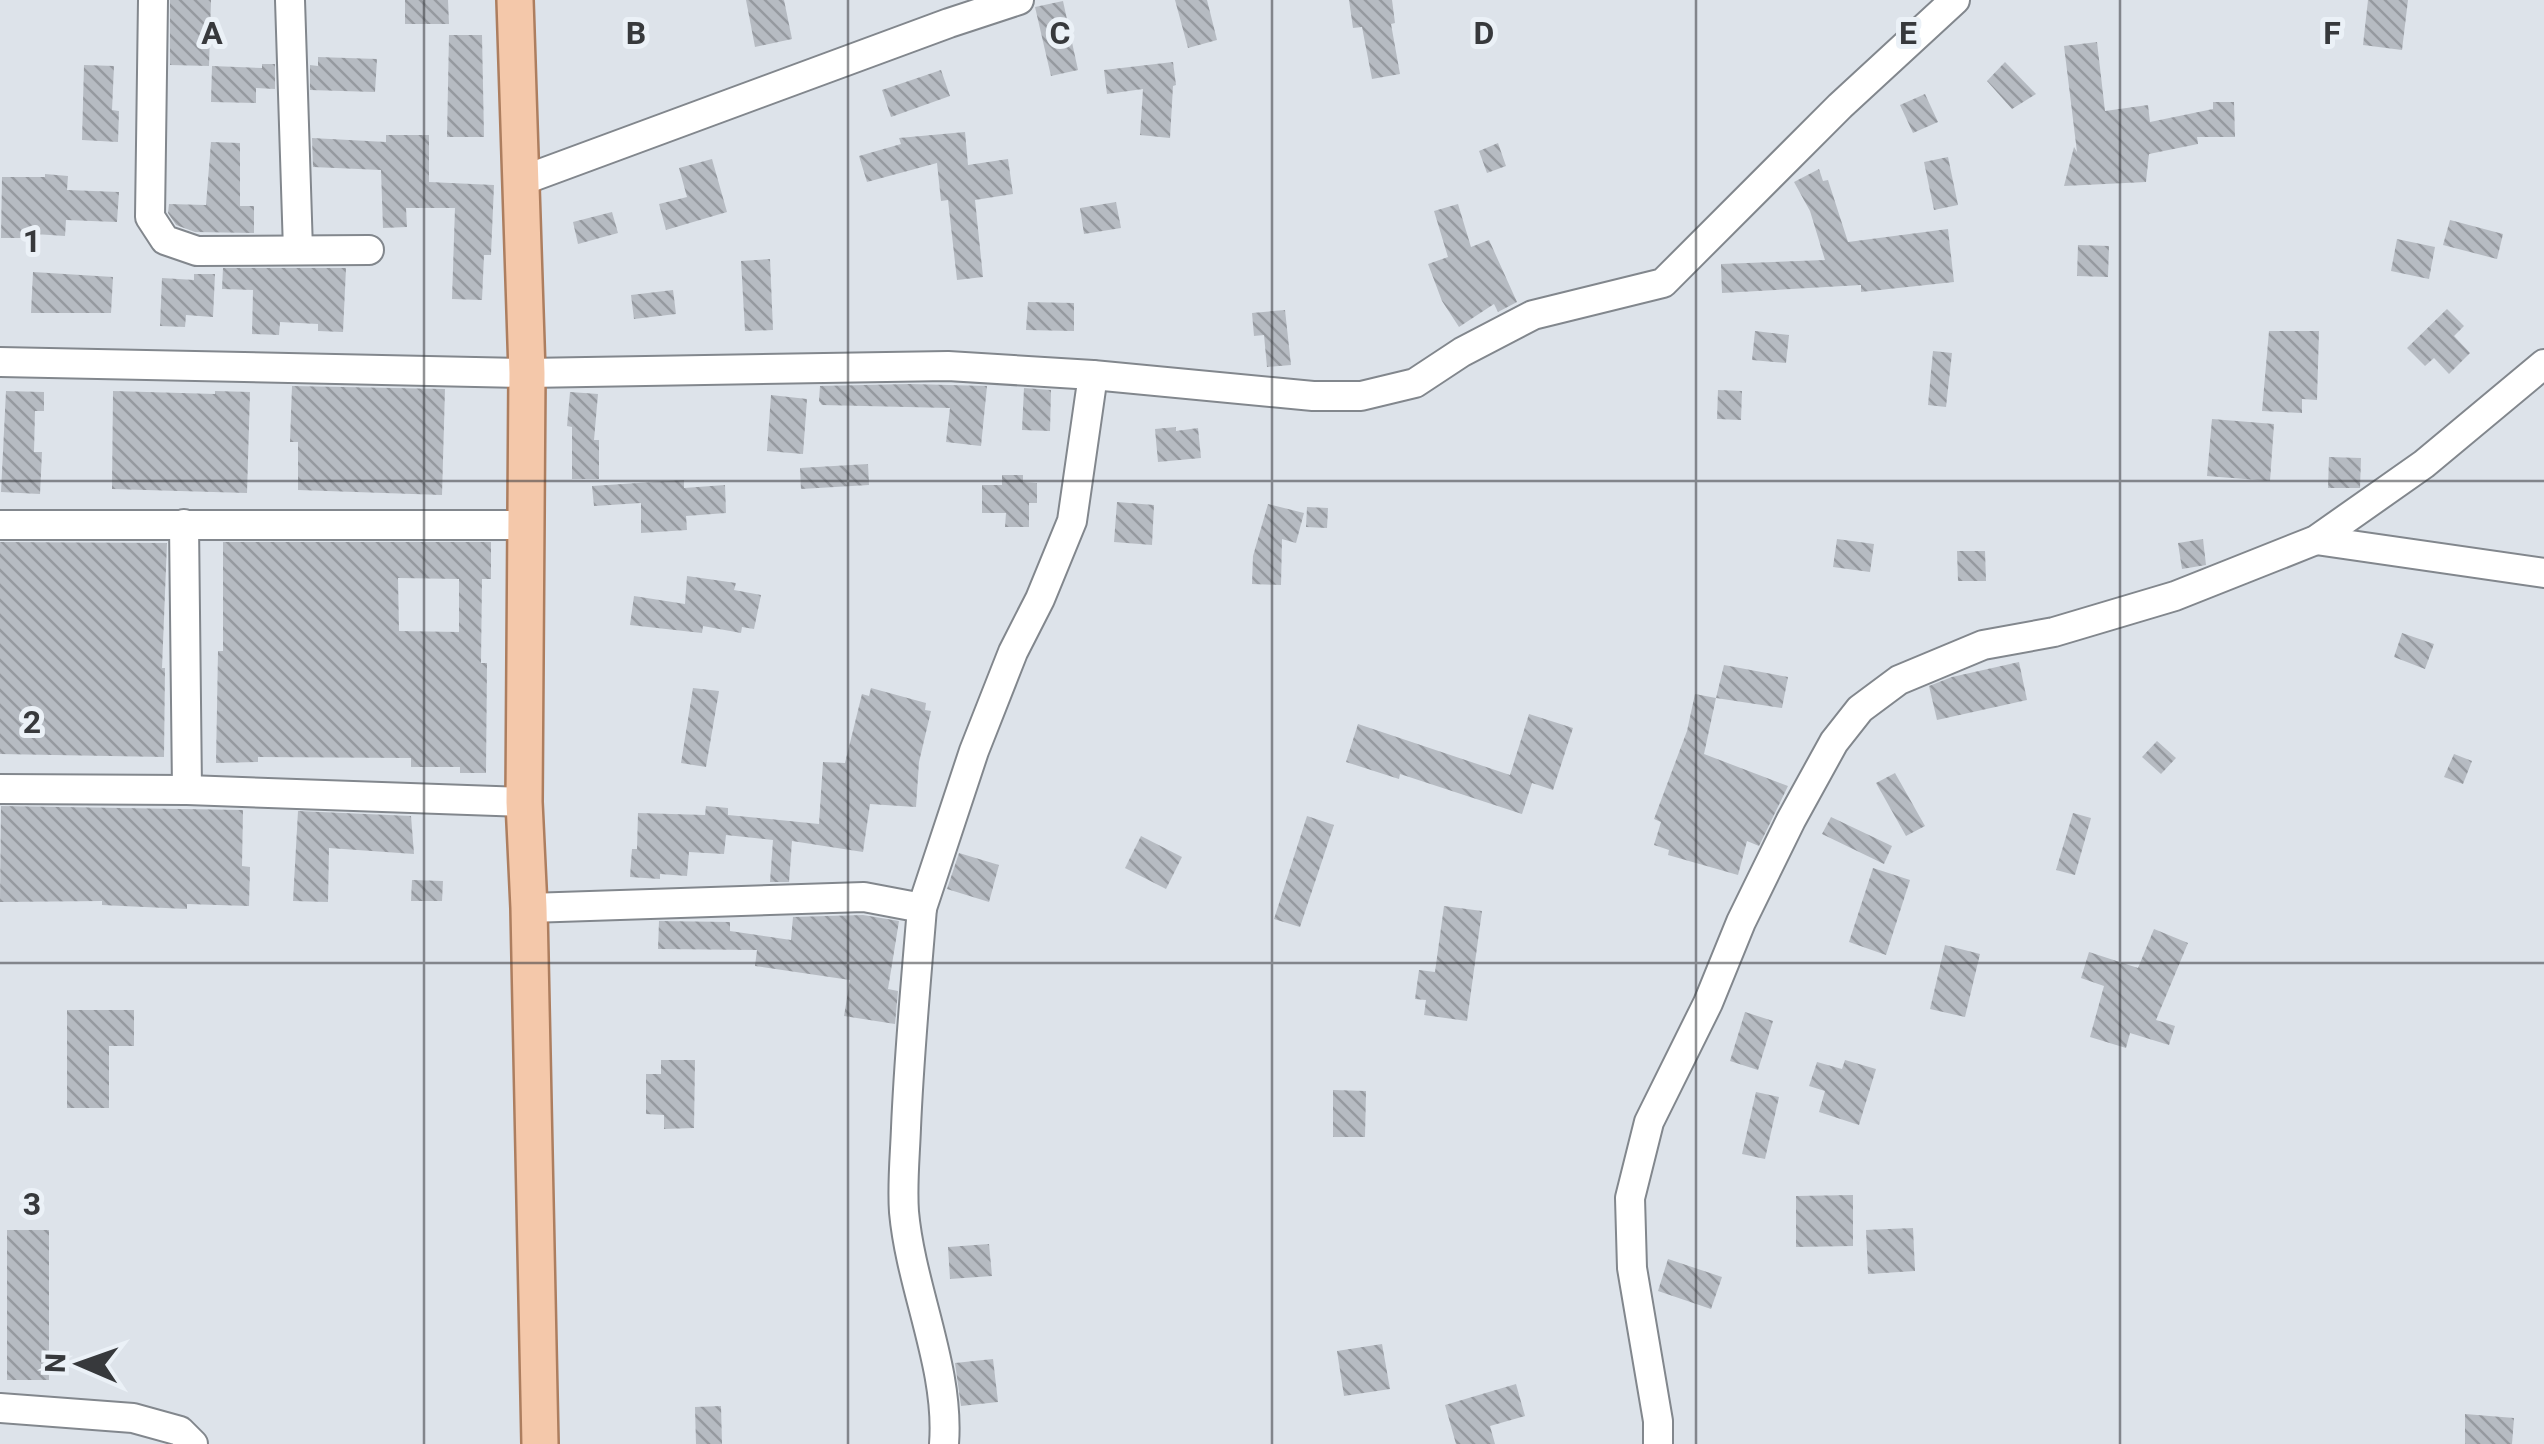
<svg xmlns="http://www.w3.org/2000/svg" width="2544" height="1444" viewBox="0 0 2544 1444" font-family="Roboto,sans-serif">
<style>
.building{fill:url(#building-back-hatch);fill-rule:evenodd}
.lines{fill:none;stroke-linecap:round;stroke-linejoin:round}
.minor-casing{stroke:#82878d;stroke-width:32}
.major-casing{stroke:#ad7e5f;stroke-width:40}
.minor{stroke:#fff;stroke-width:28}
.major{stroke:#f4c8aa;stroke-width:35}
.grid{fill:none;stroke:#37393c;stroke-width:2.5;stroke-opacity:0.55}
.grid-label{font-size:32px;text-anchor:middle;font-weight:bold;fill:#37393c;stroke:#ebf1f7;stroke-width:10;stroke-linejoin:round;paint-order:stroke}
</style>
<defs>
<pattern id="building-back-hatch" width="6" height="6" patternUnits="userSpaceOnUse" patternTransform="scale(2.5)"><rect width="6" height="6" fill="#b6bbc2"/><path d="M-1 5l2 2M0 0l6 6M5-1l2 2" fill="none" stroke="#95999f"/></pattern>
</defs>
<rect width="100%" height="100%" fill="#dde3ea"/>
<g class="building">
<polygon points="170,0 211,0 209,66 170,65"/>
<polygon points="405,0 448,0 449,24 405,24"/>
<polygon points="746,0 784,0 792,39 755,47"/>
<polygon points="1175,0 1207,0 1217,40 1188,48"/>
<polygon points="1349,0 1392,0 1395,23 1391,24 1400,74 1372,79 1362,27 1353,28"/>
<polygon points="2368,0 2408,0 2402,50 2363,45"/>
<polygon points="1063,1 1078,70 1051,76 1035,7"/>
<polygon points="449,35 482,35 484,137 447,137"/>
<polygon points="2097,42 2105,111 2148,105 2150,122 2213,109 2213,102 2234,102 2235,137 2197,137 2198,144 2149,154 2146,182 2064,186 2074,147 2077,152 2064,46"/>
<polygon points="318,57 377,59 375,92 310,90 310,65 318,66"/>
<polygon points="1173,62 1176,85 1173,86 1170,138 1140,135 1143,89 1107,94 1104,70"/>
<polygon points="2005,62 2036,94 2012,109 1987,81"/>
<polygon points="262,64 275,64 275,89 256,88 256,103 211,102 212,66 262,68"/>
<polygon points="84,65 114,66 112,110 119,111 118,142 82,140"/>
<polygon points="941,70 950,96 891,117 882,90"/>
<polygon points="1925,94 1938,122 1913,133 1900,105"/>
<polygon points="965,132 968,165 1008,159 1013,194 975,200 983,277 957,280 948,200 941,201 937,163 867,182 859,156 901,144 899,138"/>
<polygon points="386,135 429,135 429,182 494,185 491,255 484,255 482,300 452,299 455,208 406,208 407,227 383,228 381,170 313,167 312,138 386,142"/>
<polygon points="211,142 240,143 240,206 254,206 254,233 195,232 176,225 168,213 169,204 206,205"/>
<polygon points="1498,143 1506,166 1487,173 1479,151"/>
<polygon points="1948,157 1958,205 1934,210 1924,162"/>
<polygon points="712,159 727,212 666,230 659,204 687,197 679,168"/>
<polygon points="1819,169 1823,181 1828,180 1848,242 1948,229 1954,282 1861,292 1861,285 1722,293 1721,264 1825,260 1810,211 1794,182"/>
<polygon points="45,174 68,176 67,190 119,192 117,222 66,220 65,236 35,234 35,238 1,238 2,177 45,177"/>
<polygon points="1116,202 1121,228 1084,234 1080,208"/>
<polygon points="1458,204 1471,247 1489,240 1517,302 1498,312 1494,304 1459,327 1442,301 1428,264 1448,257 1434,211"/>
<polygon points="612,212 618,233 578,244 573,222"/>
<polygon points="2450,220 2503,234 2497,259 2443,245"/>
<polygon points="2397,239 2435,247 2429,279 2391,271"/>
<polygon points="2078,245 2109,246 2108,277 2077,276"/>
<polygon points="770,259 773,330 745,331 741,261"/>
<polygon points="223,268 346,268 343,332 318,331 318,324 280,322 279,335 252,334 253,290 222,289"/>
<polygon points="33,272 113,277 111,313 31,313"/>
<polygon points="194,274 215,274 213,317 186,315 185,327 160,326 162,278 194,280"/>
<polygon points="673,290 676,314 634,319 631,295"/>
<polygon points="1028,302 1074,303 1074,331 1026,330"/>
<polygon points="2447,309 2464,326 2454,336 2470,353 2449,374 2434,358 2425,366 2407,348"/>
<polygon points="1285,310 1291,365 1267,367 1264,335 1254,336 1252,313"/>
<polygon points="1755,331 1789,335 1786,363 1752,360"/>
<polygon points="2269,331 2319,331 2317,400 2302,399 2302,413 2262,411"/>
<polygon points="1933,351 1952,353 1946,407 1928,405"/>
<polygon points="910,384 987,386 981,446 946,442 950,408 822,405 819,401 820,386"/>
<polygon points="292,386 445,389 442,495 298,490 298,442 290,442"/>
<polygon points="1024,388 1051,390 1050,431 1022,430"/>
<polygon points="1718,390 1742,391 1741,420 1717,419"/>
<polygon points="6,391 44,392 44,411 35,411 34,452 42,452 40,494 1,492"/>
<polygon points="113,391 215,394 215,391 250,392 247,493 112,489"/>
<polygon points="570,392 598,394 594,440 599,440 599,479 572,479 572,427 567,426"/>
<polygon points="771,395 807,399 803,454 767,451"/>
<polygon points="2212,419 2274,424 2270,481 2207,476"/>
<polygon points="1176,427 1176,431 1198,428 1201,458 1158,462 1155,429"/>
<polygon points="2329,457 2361,458 2360,488 2328,488"/>
<polygon points="868,464 869,485 801,489 800,468"/>
<polygon points="1002,475 1023,475 1023,482 1037,483 1037,503 1029,503 1029,527 1005,527 1006,513 982,513 982,485 1002,485"/>
<polygon points="684,480 684,488 725,485 726,513 686,516 687,530 641,533 641,503 594,506 592,486"/>
<polygon points="1117,502 1154,505 1152,545 1114,542"/>
<polygon points="1268,504 1304,513 1296,543 1282,539 1281,585 1252,584 1253,556"/>
<polygon points="1307,507 1328,508 1327,528 1306,527"/>
<polygon points="1837,539 1874,544 1870,572 1833,567"/>
<polygon points="2203,539 2206,565 2182,569 2178,543"/>
<polygon points="0,542 167,543 162,668 165,668 164,757 0,754"/>
<path d="M223 542H491V579H482L481 663H487L486 773H460V767H411V758L258 757V762L216 763 218 651H223ZM398 578 459 579V632L399 631Z"/>
<polygon points="1957,551 1985,551 1986,581 1958,581"/>
<polygon points="687,576 736,583 734,590 761,595 754,629 742,627 741,633 703,626 702,633 630,625 634,596 685,604"/>
<polygon points="2402,633 2434,644 2425,669 2394,657"/>
<polygon points="2019,662 2027,700 1937,720 1929,686 1952,677"/>
<polygon points="1724,665 1788,677 1782,708 1716,698"/>
<polygon points="693,688 719,691 706,767 681,763"/>
<polygon points="871,688 926,703 925,710 931,711 919,762 916,807 870,804 863,852 792,841 789,882 770,882 773,840 726,835 724,854 689,852 687,876 660,874 660,879 630,877 632,849 637,849 638,813 705,815 706,806 728,808 728,815 819,824 823,762 845,763 862,694 869,696"/>
<polygon points="1695,694 1716,698 1704,754 1788,786 1759,846 1747,841 1738,875 1668,855 1669,850 1654,845 1661,822 1654,819 1687,731"/>
<polygon points="1529,714 1573,728 1553,790 1532,783 1522,814 1400,774 1399,779 1346,762 1358,724 1510,775"/>
<polygon points="2157,741 2176,758 2161,774 2142,757"/>
<polygon points="2454,754 2472,761 2463,784 2444,777"/>
<polygon points="1895,773 1925,826 1906,836 1876,783"/>
<polygon points="1,806 243,810 242,866 250,867 249,906 187,904 187,909 102,905 102,901 0,902"/>
<polygon points="298,811 411,816 414,854 329,848 328,902 293,901"/>
<polygon points="2073,813 2091,818 2075,875 2056,870"/>
<polygon points="1307,816 1334,825 1300,927 1274,919"/>
<polygon points="1831,817 1892,846 1884,864 1822,834"/>
<polygon points="1141,836 1182,857 1166,889 1125,868"/>
<polygon points="959,853 999,865 989,902 947,889"/>
<polygon points="1873,868 1910,880 1886,955 1849,942"/>
<polygon points="412,880 443,881 442,901 411,901"/>
<polygon points="1444,906 1482,911 1467,1021 1424,1015 1426,1000 1415,999 1419,970 1435,972"/>
<polygon points="863,915 899,921 888,989 898,991 895,1024 844,1016 850,980 755,966 757,950 658,949 659,921 730,922 730,931 791,940 793,917"/>
<polygon points="2154,929 2188,943 2156,1020 2175,1026 2169,1045 2130,1033 2126,1048 2090,1037 2104,986 2081,978 2089,952 2138,968"/>
<polygon points="1945,945 1980,954 1965,1017 1930,1009"/>
<polygon points="67,1010 134,1010 134,1046 109,1046 109,1108 67,1108"/>
<polygon points="1745,1012 1773,1021 1758,1070 1730,1061"/>
<polygon points="661,1060 695,1060 694,1128 664,1129 664,1115 646,1114 646,1074 661,1074"/>
<polygon points="1845,1060 1876,1069 1859,1125 1819,1112 1825,1091 1809,1086 1817,1062 1842,1069"/>
<polygon points="1333,1090 1366,1091 1365,1137 1333,1137"/>
<polygon points="1756,1092 1779,1097 1765,1159 1742,1154"/>
<polygon points="1853,1195 1853,1246 1796,1247 1796,1196"/>
<polygon points="1913,1228 1915,1271 1868,1274 1866,1230"/>
<rect x="7" y="1230" width="42" height="150"/>
<polygon points="989,1244 992,1276 950,1279 948,1247"/>
<polygon points="1668,1259 1722,1277 1711,1309 1658,1291"/>
<polygon points="1382,1344 1390,1389 1344,1396 1337,1351"/>
<polygon points="993,1359 998,1402 961,1406 955,1363"/>
<polygon points="1516,1384 1525,1416 1490,1426 1495,1444 1456,1444 1445,1405"/>
<polygon points="721,1406 722,1444 696,1444 695,1407"/>
<polygon points="2465,1414 2514,1418 2512,1444 2465,1444"/>
</g>
<g class="lines">
<g class="minor-casing">
<g id="minor">
<polyline points="153,0 150,217 165,240 197,251 369,250"/>
<polyline points="290,0 298,250"/>
<polyline points="521,181 949,23 1019,0"/>
<polyline points="0,362 527,373 948,366 1093,375 1313,396 1361,396 1415,383 1462,352 1533,315 1663,283 1840,106 1955,0"/>
<polyline points="184,524 187,790"/>
<polyline points="0,525 528,525"/>
<polyline points="2316,540 2544,573"/>
<polyline points="0,789 187,790 524,802"/>
<polyline points="529,908 864,897 922,908 974,751 1013,652 1040,599 1072,521 1093,375"/>
<path d="M922 908C916 981 909 1055 906 1128 905 1156 902 1184 904 1212 911 1289 950 1368 944 1444"/>
<polyline points="0,1408 133,1418 180,1431 193,1444"/>
<polyline points="1658,1444 1658,1421 1632,1268 1630,1198 1649,1122 1708,1003 1741,922 1791,820 1834,742 1860,709 1899,680 1983,645 2054,632 2175,596 2316,540 2424,464 2544,364"/>
</g>
</g>
<g class="major-casing">
<polyline id="major" points="515,0 527,373 524,802 529,908 540,1444"/>
</g>
<use href="#minor" class="minor"/>
<use href="#major" class="major"/>
</g>
<path class="grid" d="M424 0V1444M848 0V1444M1272 0V1444M1696 0V1444M2120 0V1444M0 481H2544M0 963H2544"/>
<g class="grid-label">
<text x="212" y="44">A</text>
<text x="636" y="44">B</text>
<text x="1060" y="44">C</text>
<text x="1484" y="44">D</text>
<text x="1908" y="44">E</text>
<text x="2332" y="44">F</text>
<text x="32" y="252">1</text>
<text x="32" y="733">2</text>
<text x="32" y="1215">3</text>
</g>
<g transform="translate(80 1364) rotate(272)" stroke="#ebf1f7" stroke-width="8" paint-order="stroke">
<path d="M0-8L18 38L0 25L-18 38Z" fill="#37393c"/>
<text y="-15" font-size="28" font-weight="bold" text-anchor="middle" fill="#37393c">N</text>
</g>
</svg>
